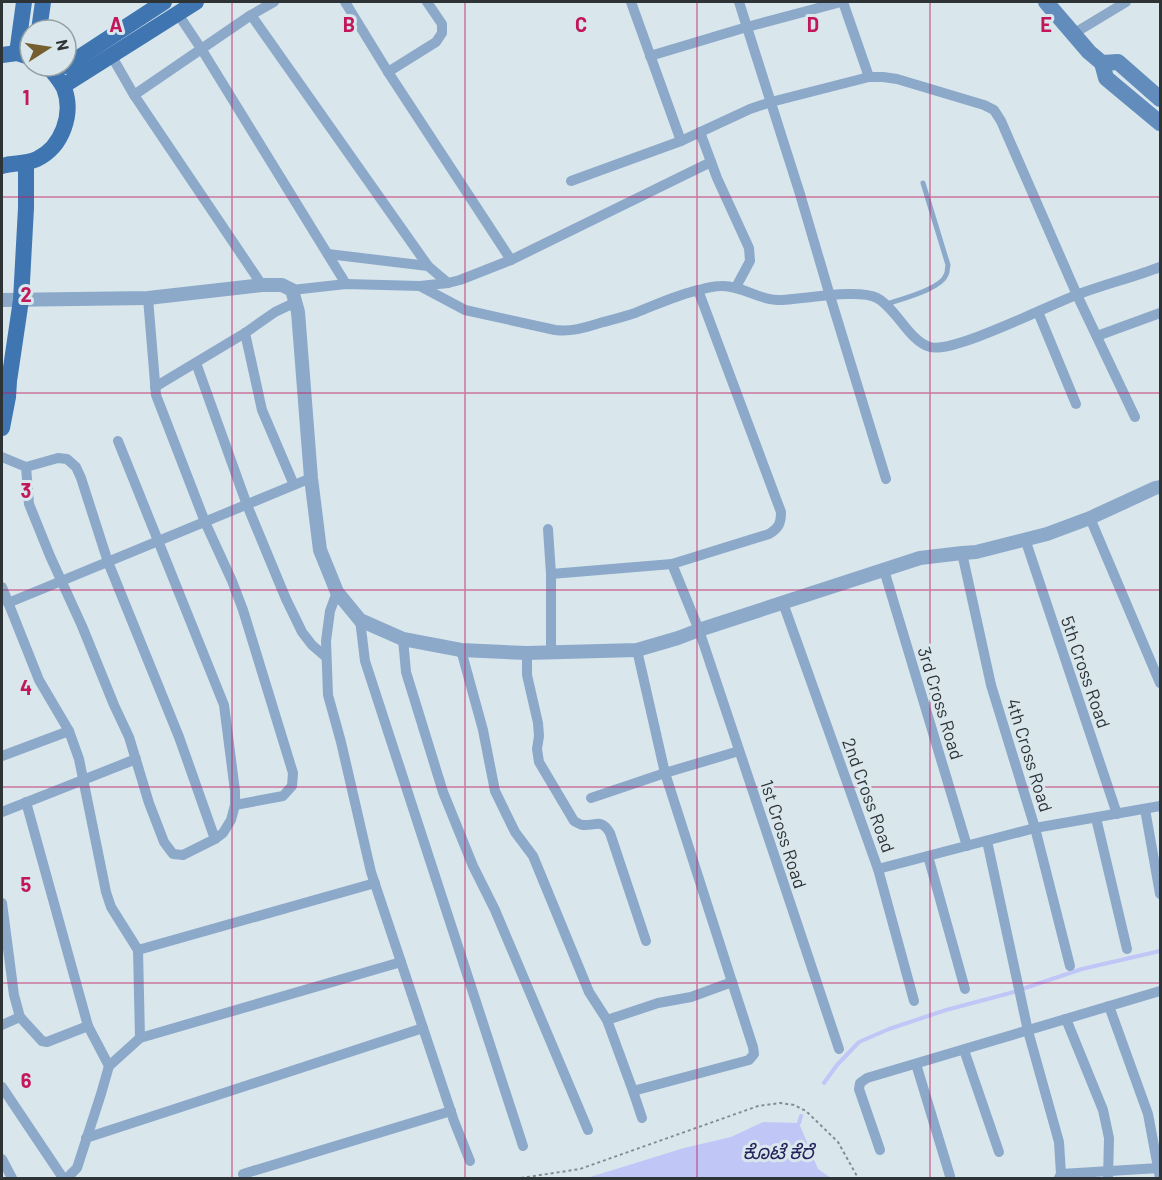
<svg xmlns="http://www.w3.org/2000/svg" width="1162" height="1180" viewBox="0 0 1162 1180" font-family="Barlow,'Noto Sans Kannada',sans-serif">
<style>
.water{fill:#c0c6f6}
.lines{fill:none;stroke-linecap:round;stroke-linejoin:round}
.stream{stroke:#c0c6f6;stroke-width:4}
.path{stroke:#838c90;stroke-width:2;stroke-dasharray:3 3;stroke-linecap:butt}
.service{stroke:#8da9ca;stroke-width:5}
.minor{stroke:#8da9ca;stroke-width:10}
.tertiary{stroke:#8da9ca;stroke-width:14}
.secondary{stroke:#618cbc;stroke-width:16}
.primary{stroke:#3f76b1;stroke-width:16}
.grid{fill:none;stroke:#c2185b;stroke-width:1.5;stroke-opacity:0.55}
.labels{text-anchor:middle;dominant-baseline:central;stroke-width:6;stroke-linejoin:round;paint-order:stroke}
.street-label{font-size:18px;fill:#2e3335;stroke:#d9e7ed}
.water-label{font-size:20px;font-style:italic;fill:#25245c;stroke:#d9e7ed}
.grid-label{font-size:20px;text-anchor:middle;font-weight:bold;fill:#c2185b;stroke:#d9e7ed;stroke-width:6;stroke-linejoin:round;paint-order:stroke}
</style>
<rect width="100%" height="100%" fill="#d9e7ed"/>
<polygon class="water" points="763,1122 799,1123 818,1169 831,1178 587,1178 684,1148 731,1137"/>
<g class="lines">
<g class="stream">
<polyline points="1022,989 1082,969 1160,951"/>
<polyline points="824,1083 837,1065 859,1042 889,1029 946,1010 1014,992"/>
<polyline points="799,1123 801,1116"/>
</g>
<polyline class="path" points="521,1178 580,1169 758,1106 780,1103 794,1105 806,1111 838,1142 858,1178"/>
<path class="service" d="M887 304C901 299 941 289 946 275 948 272 947 268 948 265L923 183"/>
<g class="minor">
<polyline points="274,2 251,15 428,266 448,283"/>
<polyline points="345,2 388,72 511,260"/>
<polyline points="631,2 681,141"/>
<polyline points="739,2 800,194 830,296 886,479"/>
<polyline points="843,2 869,77"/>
<polyline points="178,14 202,50 346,284"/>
<polyline points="1073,34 1126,2"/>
<polyline points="111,55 134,95 262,285"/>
<polyline points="650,56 747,27 841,2"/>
<polyline points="388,72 436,42 442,33 442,24 427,2"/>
<polyline points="134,95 251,15"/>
<polyline points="700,132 717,178 749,248 750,261 736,287"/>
<polyline points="571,181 681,141 750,109 771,102 869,77 883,77 897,79 984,105 994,110 1001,121 1077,295 1135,417"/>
<polyline points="328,254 428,266"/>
<path d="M420 286 465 310 555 330C571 332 584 328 600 323 611 320 623 317 635 313 656 305 676 295 699 290 706 288 714 286 721 286 741 285 758 300 778 300 801 300 858 288 877 298 897 309 910 342 930 347 953 354 1051 304 1079 294 1106 284 1134 277 1160 267"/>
<polyline points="292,290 346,284 420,286 448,283 460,280 511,260 711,162"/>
<polyline points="148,298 156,395 205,522 232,581 243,610 293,773 292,786 283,796 235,805"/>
<polyline points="1038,312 1076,404"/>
<polyline points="245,333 262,410 294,485"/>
<polyline points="1097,336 1160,313"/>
<polyline points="196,363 247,505 286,599 302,632 312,645 326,657"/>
<polyline points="155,387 245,333 275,312 296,302"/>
<polyline points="118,441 224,705 235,791 235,805 231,820 223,833 215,839"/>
<polyline points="2,457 26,467 58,458 67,459 76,467 81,478 108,562 179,737 215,839 183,855 173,854 164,842 149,803 129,737 114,705 82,626 50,556 29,504 26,467"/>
<polyline points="1090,518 1160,683"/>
<polyline points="548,529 551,574 551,653"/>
<polyline points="1025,539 1117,814"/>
<polyline points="962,553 991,685 1035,828 1070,966"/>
<polyline points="672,564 699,630 839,1049"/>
<polyline points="884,570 967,846"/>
<path d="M551 574 672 564 769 534C779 528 781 523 781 512L698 290"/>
<polyline points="2,587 39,680 69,731 79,759 106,892 111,907 138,950 140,1038 109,1066 101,1094 77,1168 67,1178"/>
<polyline points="337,592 330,611 326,641 328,695 341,742 371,872 454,1121 470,1161"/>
<polyline points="8,603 311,478"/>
<polyline points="783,603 878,869 914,1001"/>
<polyline points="360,620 365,661 523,1146"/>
<polyline points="403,639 406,672 443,792 473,866 495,910 588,1130"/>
<polyline points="461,650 483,730 495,791 515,832 533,856 589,992 607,1020 633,1091 642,1118"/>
<polyline points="637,650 665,773 739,751"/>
<path d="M527 653V675L538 723 539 736 537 749 539 762 574 821C576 822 580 825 583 825 596 826 601 818 610 833L646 941"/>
<polyline points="2,756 69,731"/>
<polyline points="591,798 665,773 732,982 691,997 658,1003 607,1020"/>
<polyline points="26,802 88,1026"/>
<polyline points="1145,809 1160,894"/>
<polyline points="2,812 136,759"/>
<polyline points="1096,818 1127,949"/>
<polyline points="987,841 1028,1031 1059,1142 1061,1174 1059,1178"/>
<polyline points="928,856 965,989"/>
<polyline points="878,869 1035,828 1160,806"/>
<polyline points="2,903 14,995 20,1017 42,1041 47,1042 88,1026 109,1066"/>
<polyline points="138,950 375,883"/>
<polyline points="1109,1006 1148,1114 1160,1178"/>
<polyline points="1066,1019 1103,1110 1109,1138 1108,1178"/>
<polyline points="2,1025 20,1017"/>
<polyline points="140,1038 401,962"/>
<polyline points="964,1050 999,1152"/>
<polyline points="916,1064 950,1176"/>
<polyline points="2,1087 63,1178"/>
<polyline points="633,1091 749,1060 754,1054 753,1047 732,982"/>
<polyline points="86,1138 423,1028"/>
<polyline points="880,1150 859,1089 860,1083 867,1078 1160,991"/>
<polyline points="2,1159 12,1178"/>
<polyline points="243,1174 451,1111"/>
<polyline points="1061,1174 1159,1168"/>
</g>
<polyline class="tertiary" points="2,300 148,298 262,285 282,285 292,290 298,312 311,478 320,550 337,592 360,620 403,639 461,650 527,653 637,650 678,638 699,630 920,558 962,553 976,552 1047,534 1090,518 1155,488 1160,487"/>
<g class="secondary">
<polyline points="1046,2 1089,52 1102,63 1106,78 1160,123"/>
<polyline points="1102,63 1118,62 1160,99"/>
</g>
<g class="primary">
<polyline points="39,30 43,2"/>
<polyline points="17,53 24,2"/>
<polyline points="2,55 17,53 30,57"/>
<polyline points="66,66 164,2"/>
<polyline points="63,86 196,2"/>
<path d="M2 166C13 162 24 165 37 159 62 147 74 114 64 88 62 84 59 80 56 76 53 72 51 69 47 66"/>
<polyline points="2,428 8,397 9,381 21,300 26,208 26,164"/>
</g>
</g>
<path class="grid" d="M232 2V1178M465 2V1178M697 2V1178M930 2V1178M2 197H1160M2 393H1160M2 590H1160M2 787H1160M2 983H1160"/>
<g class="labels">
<g class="street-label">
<text transform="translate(1086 672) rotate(71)">5th Cross Road</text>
<text transform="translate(941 703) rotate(73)">3rd Cross Road</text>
<text transform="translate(1030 755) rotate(73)">4th Cross Road</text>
<text transform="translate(869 795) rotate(70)">2nd Cross Road</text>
<text transform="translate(784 834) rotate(72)">1st Cross Road</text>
</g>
<g class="water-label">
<text x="778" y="1151">ಕೊಟೆ ಕೆರೆ</text>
</g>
</g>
<g class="grid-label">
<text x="116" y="32">A</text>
<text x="349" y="32">B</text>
<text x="581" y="32">C</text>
<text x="813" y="32">D</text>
<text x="1046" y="32">E</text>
<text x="26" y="105">1</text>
<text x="26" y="302">2</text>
<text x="26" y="498">3</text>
<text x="26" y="695">4</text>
<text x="26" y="892">5</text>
<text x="26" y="1088">6</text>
</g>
<rect width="1162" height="1180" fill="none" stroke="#2e3335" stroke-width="6"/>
<g transform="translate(48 48) rotate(78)"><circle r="28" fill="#d9e7ed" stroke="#959fa3" stroke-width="1.5"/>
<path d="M0-4.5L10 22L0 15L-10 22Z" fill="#755f2f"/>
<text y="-9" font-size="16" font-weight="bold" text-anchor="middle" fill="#2e3335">N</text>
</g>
</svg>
